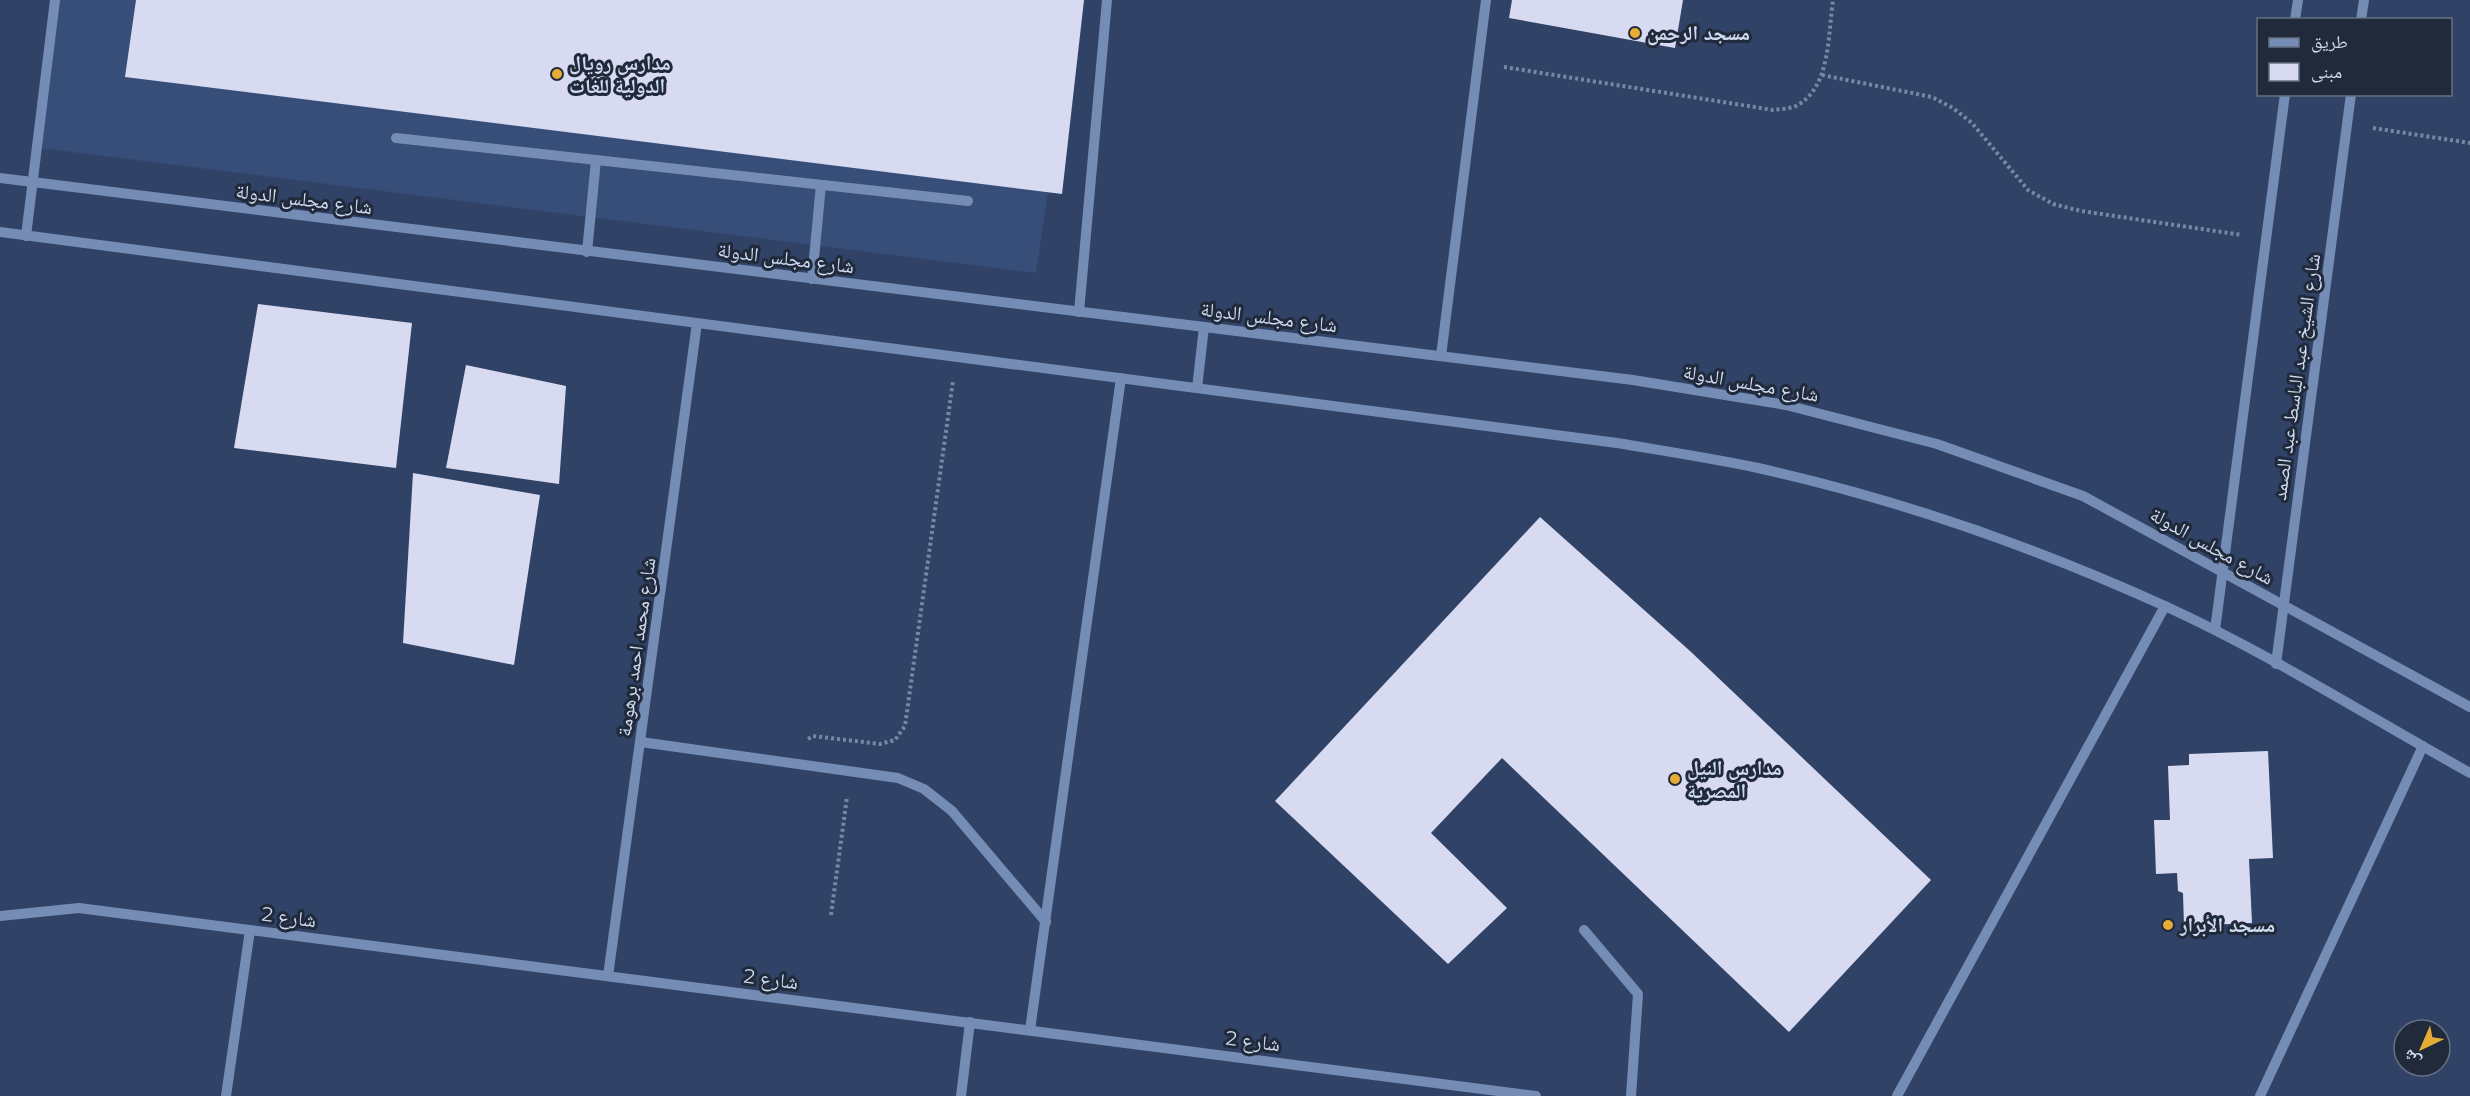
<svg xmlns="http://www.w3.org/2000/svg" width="2470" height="1096" viewBox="0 0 2470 1096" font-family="Montserrat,'Noto Naskh Arabic',sans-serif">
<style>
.built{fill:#374e79}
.building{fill:#d8daf2}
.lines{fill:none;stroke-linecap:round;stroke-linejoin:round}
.path{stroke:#7787a5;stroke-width:4;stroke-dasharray:3 3;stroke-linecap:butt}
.minor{stroke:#758cb5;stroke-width:10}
.poi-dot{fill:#e5ad36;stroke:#212a3b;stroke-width:2}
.labels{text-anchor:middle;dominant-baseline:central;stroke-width:6;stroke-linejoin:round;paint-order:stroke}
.poi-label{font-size:20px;font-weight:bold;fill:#cedaf0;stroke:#212a3b;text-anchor:start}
.street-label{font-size:20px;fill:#cedaf0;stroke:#212a3b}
</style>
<rect width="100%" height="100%" fill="#304367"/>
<polygon class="built" points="58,0 1076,0 1036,273 40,148"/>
<g class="building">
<polygon points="136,0 1084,0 1062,194 125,77"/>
<polygon points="1512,0 1683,0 1675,48 1509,18"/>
<polygon points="258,304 412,323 396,468 234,448"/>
<polygon points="466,365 566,386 559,484 446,468"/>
<polygon points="413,473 540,495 514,665 403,643"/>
<polygon points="1540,517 1690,651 1931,880 1789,1032 1502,758 1431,833 1507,908 1448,964 1275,801"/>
<polygon points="2268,751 2273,858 2249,859 2252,923 2184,926 2183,893 2178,891 2177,873 2156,874 2154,820 2170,820 2168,766 2189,765 2189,754"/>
</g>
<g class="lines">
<g class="path">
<path d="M1504 67 1773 110C1780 109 1789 109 1796 106 1831 88 1828 34 1833 0"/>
<polyline points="1822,75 1932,97 1953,108 1972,123 2028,190 2053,204 2081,211 2242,235"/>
<polyline points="2373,128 2470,143"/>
<polyline points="808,739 813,736 880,744 895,740 905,726 953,381"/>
<polyline points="831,915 847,797"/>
</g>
<g class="minor">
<polyline points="2295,20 2298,0"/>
<polyline points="2361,20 2364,0"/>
<polyline points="396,138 968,201"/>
<polyline points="0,178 1633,380 1786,405 1937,444 2083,496 2470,707"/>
<path d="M0 232 1617 443C1664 451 1711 458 1758 468 1898 499 2035 547 2165 606 2270 654 2369 717 2470 773"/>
<polyline points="26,236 55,0"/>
<polyline points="587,252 596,160"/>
<polyline points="812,279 821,185"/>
<polyline points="1079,312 1107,0"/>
<polyline points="1441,356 1486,0"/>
<polyline points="1197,388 1204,327"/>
<polyline points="2215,630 2285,94"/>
<polyline points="2276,664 2351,94"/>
<polyline points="641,742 898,778 924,789 952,811 1046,922"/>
<polyline points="0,916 79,908 1536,1096"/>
<polyline points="1584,930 1638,994 1631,1096"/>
<polyline points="608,976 697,323"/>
<polyline points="1030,1030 1121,378"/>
<polyline points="226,1096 250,930"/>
<polyline points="961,1096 970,1022"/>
<polyline points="1897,1096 2165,606"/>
<polyline points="2260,1096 2423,746"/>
</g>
</g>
<g class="poi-dot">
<circle cx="1635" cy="33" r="6"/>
<circle cx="557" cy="74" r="6"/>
<circle cx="1675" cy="779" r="6"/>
<circle cx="2168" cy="925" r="6"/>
</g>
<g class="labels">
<g class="poi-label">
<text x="1647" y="33">مسجد الرحمن</text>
<text x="569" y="63">مدارس رويال<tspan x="569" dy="23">الدولية للغات</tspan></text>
<text x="1687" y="768">مدارس النيل<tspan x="1687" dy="23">المصرية</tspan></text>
<text x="2180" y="925">مسجد الأبرار</text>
</g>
<g class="street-label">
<text transform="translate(304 199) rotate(7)">شارع مجلس الدولة</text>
<text transform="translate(786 258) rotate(7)">شارع مجلس الدولة</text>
<text transform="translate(1269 317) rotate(7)">شارع مجلس الدولة</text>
<text transform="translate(2296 377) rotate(-82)">شارع الشيخ عبد الباسط عبد الصمد</text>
<text transform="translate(1751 383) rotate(10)">شارع مجلس الدولة</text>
<text transform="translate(2212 546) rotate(29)">شارع مجلس الدولة</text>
<text transform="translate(636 647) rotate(-82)">شارع محمد احمد برهومة</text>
<text transform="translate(289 917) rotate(7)">شارع 2</text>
<text transform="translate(771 979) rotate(7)">شارع 2</text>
<text transform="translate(1253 1041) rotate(7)">شارع 2</text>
</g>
</g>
<rect x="2257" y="18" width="195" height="78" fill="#212a3b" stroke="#667083" stroke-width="1.5"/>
<rect x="2269" y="38" width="30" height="9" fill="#758cb5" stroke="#667083" stroke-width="1.5"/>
<text x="2311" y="48" font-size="18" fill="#cedaf0">طريق</text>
<rect x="2269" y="63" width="30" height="18" fill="#d8daf2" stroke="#667083" stroke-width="1.5"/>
<text x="2311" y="78" font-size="18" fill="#cedaf0">مبنى</text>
<g transform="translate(2422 1048) rotate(224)"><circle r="28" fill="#212a3b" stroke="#667083" stroke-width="1.5"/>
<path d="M0-4.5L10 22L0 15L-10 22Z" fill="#e5ad36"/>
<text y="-9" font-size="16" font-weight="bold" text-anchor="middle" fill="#cedaf0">ش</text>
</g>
</svg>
